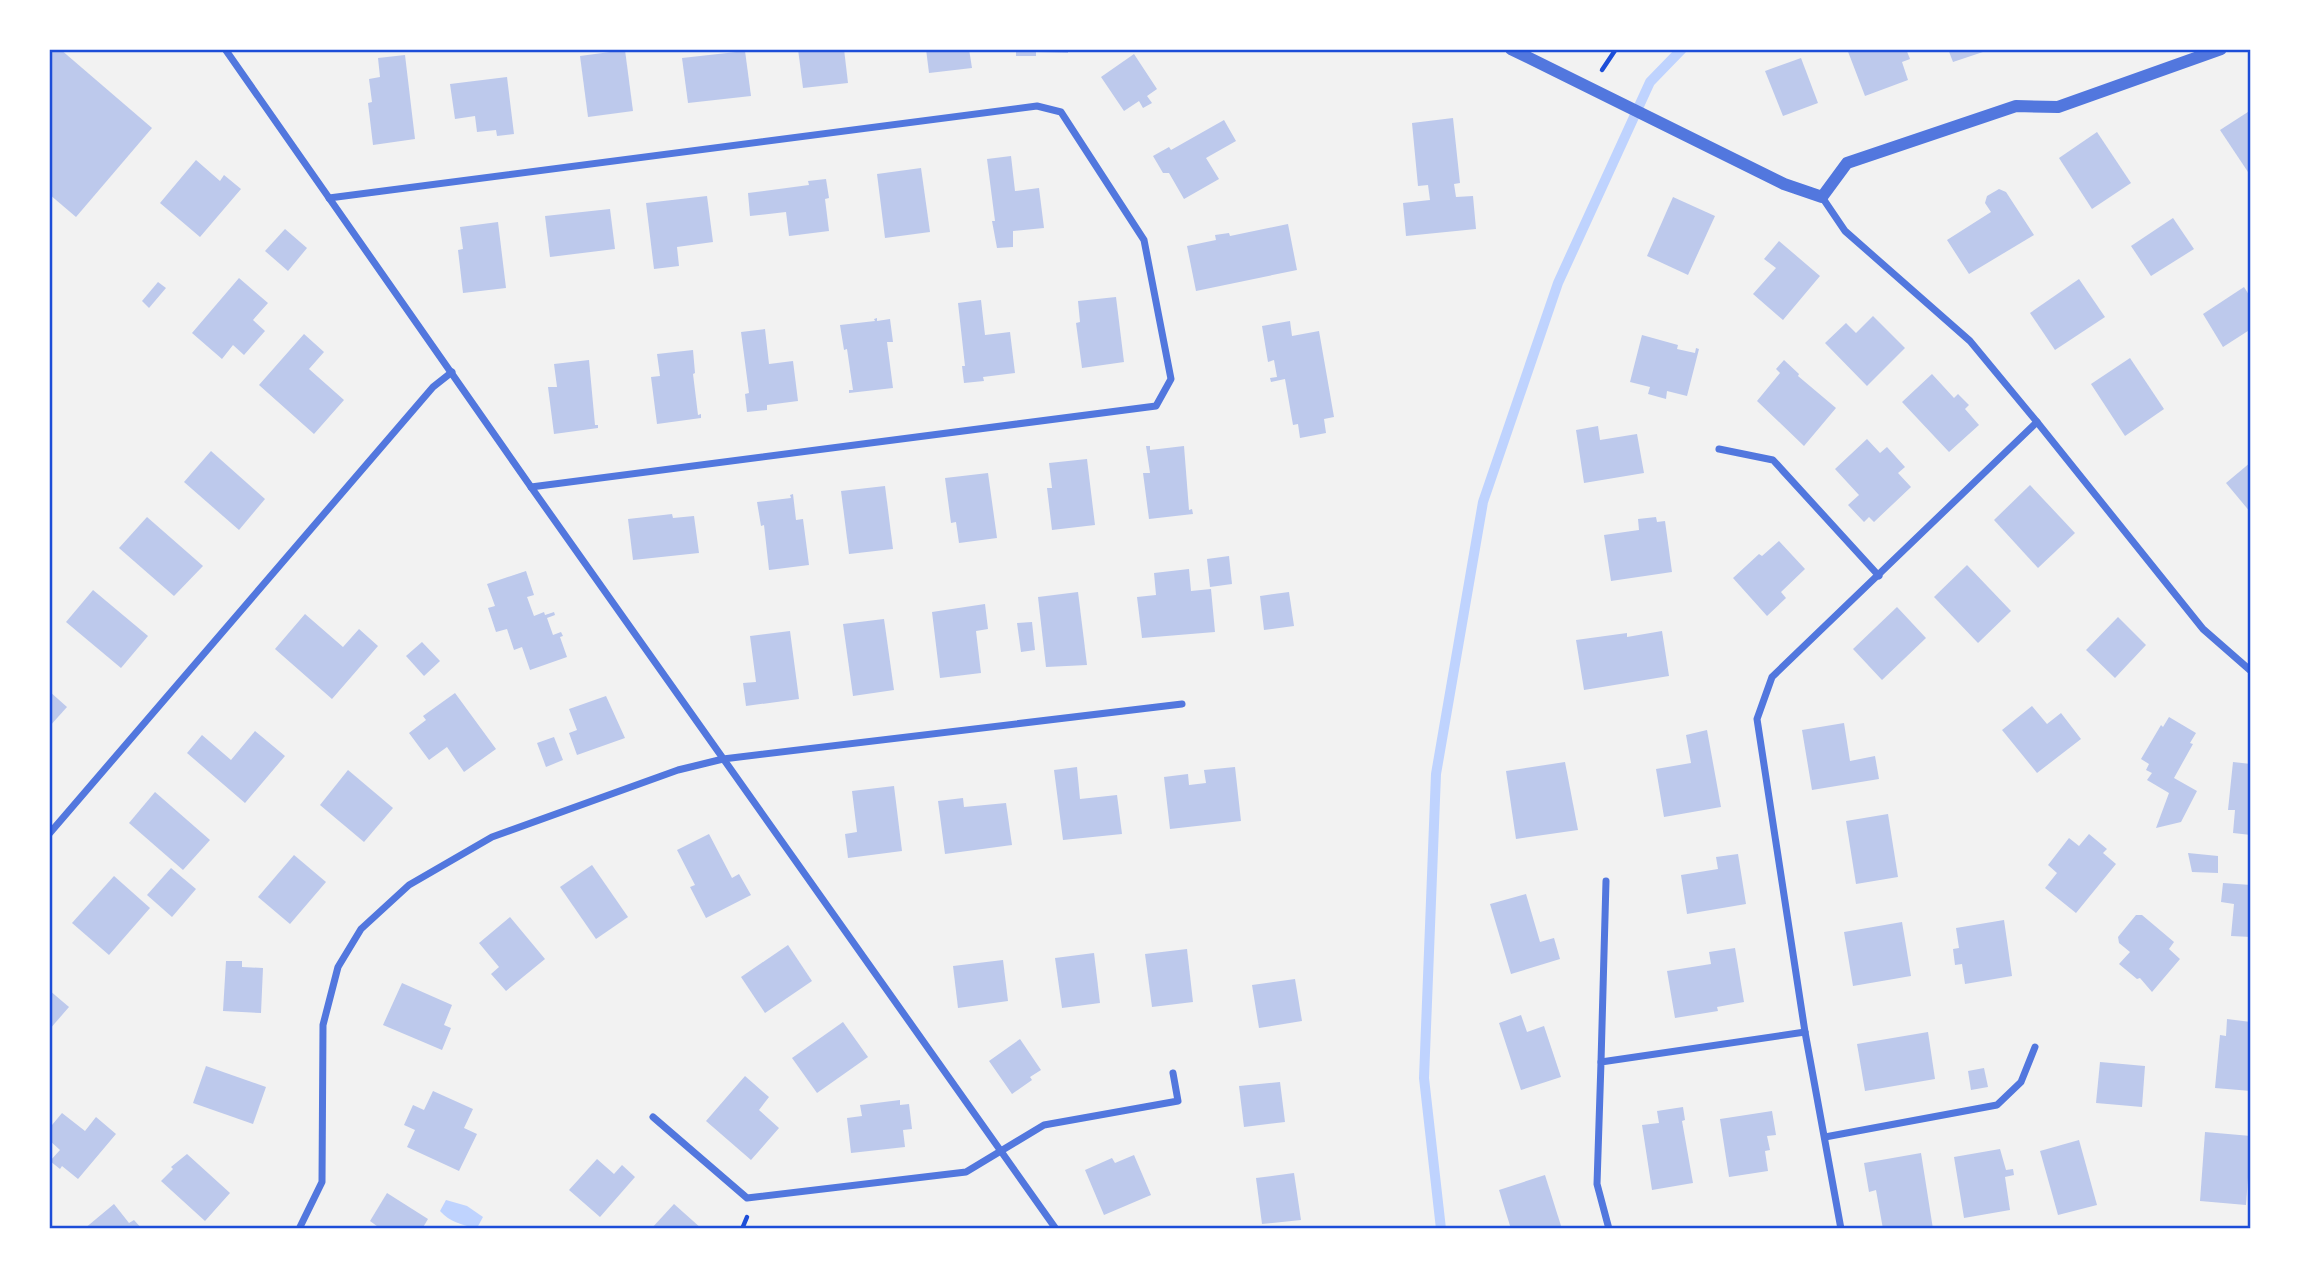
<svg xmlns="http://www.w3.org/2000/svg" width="2300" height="1278" viewBox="0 0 2300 1278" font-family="'Work Sans',sans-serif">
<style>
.water{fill:#bfd3fe}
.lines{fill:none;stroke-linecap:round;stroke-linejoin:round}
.stream{stroke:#bfd3fe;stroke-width:10}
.building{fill:#bdc9ec}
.path{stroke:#1d4ed8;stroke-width:4.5}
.minor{stroke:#5277de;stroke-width:7}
.tertiary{stroke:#5277de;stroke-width:12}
.neatline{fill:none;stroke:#1d4ed8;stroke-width:2.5}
</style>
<rect width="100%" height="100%" fill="#f2f2f2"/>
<path class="water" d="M446 1200 467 1206 483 1217 477 1228C462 1225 450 1222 440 1211Z"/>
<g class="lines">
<polyline class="stream" points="1441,1229 1424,1078 1436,774 1483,502 1558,283 1650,82 1682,49"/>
</g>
<g class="building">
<polygon points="49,49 60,49 152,128 76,217 49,194"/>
<polygon points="798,49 844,49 848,83 803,88"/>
<polygon points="926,49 969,49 972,68 929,73"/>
<polygon points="1016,49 1068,49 1068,53 1036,52 1036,56 1016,56"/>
<polygon points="1847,49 1906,49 1910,59 1902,62 1908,80 1865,96"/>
<polygon points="1948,49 1989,49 1989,50 1953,62"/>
<polygon points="625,50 633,111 588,117 580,56"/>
<polygon points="745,51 751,96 688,103 682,58"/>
<polygon points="1134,54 1157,89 1147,96 1152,103 1143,108 1139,101 1124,111 1101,77"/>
<polygon points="405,55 415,139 373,145 368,103 372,102 369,79 380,77 378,58"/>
<polygon points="1801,58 1818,103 1783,116 1765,71"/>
<polygon points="507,77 514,134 497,136 496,130 477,132 475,116 455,119 450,84"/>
<polygon points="2251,110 2251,170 2248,172 2220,130"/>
<polygon points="1453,118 1460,183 1454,184 1456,197 1473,196 1476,229 1406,236 1403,203 1430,200 1428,185 1418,186 1412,123"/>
<polygon points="1224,120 1236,141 1206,158 1219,179 1184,199 1169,173 1163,173 1153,156 1169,147 1171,150"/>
<polygon points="2097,132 2131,183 2092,209 2059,158"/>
<polygon points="1011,156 1015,191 1039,188 1044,228 1013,231 1013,247 997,248 992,221 995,221 987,159"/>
<polygon points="196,160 220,181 224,175 241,189 200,237 160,203"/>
<polygon points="921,168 930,232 885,238 877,174"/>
<polygon points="826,179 829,198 825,199 829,231 789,236 786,212 750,216 748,193 809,185 808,181"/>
<polygon points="1999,189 2006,192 2034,235 1969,274 1947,240 1991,212 1985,203 1987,196"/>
<polygon points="707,196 713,242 677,247 679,266 654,269 646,203"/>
<polygon points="1673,197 1715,216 1688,275 1647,256"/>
<polygon points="610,209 615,249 550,257 545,216"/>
<polygon points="2173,218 2194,249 2151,276 2131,246"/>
<polygon points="498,222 506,288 463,293 458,250 463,249 460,227"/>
<polygon points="1288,224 1297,270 1196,291 1187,246 1216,240 1215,235 1229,233 1230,236"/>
<polygon points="285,229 307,248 288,271 265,251"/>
<polygon points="1779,241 1820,276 1783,320 1753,294 1776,268 1764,259"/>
<polygon points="239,278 268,303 253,320 265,331 244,355 233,345 222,359 192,333"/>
<polygon points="2079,279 2105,317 2055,350 2030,313"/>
<polygon points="158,282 166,288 149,308 142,301"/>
<polygon points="2244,287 2251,298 2251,329 2223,347 2203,314"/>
<polygon points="1116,297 1124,362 1082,368 1076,323 1080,322 1078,301"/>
<polygon points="981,300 985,335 1010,332 1015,373 983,377 984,381 964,383 962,366 965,366 958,303"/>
<polygon points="1873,316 1905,348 1867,386 1825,343 1846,323 1856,333"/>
<polygon points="877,318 877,321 890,319 893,342 887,342 893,388 849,393 849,390 853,390 847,349 844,350 840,325 875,321 874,319"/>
<polygon points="1290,321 1292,336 1319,331 1334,417 1324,419 1326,433 1300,438 1298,424 1293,425 1285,379 1271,382 1270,378 1277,377 1274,360 1268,362 1262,326"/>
<polygon points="765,329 769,364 793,361 798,401 767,405 767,410 747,412 745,394 749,393 741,332"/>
<polygon points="304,334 324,352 309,369 344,400 314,434 259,385"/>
<polygon points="1642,335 1678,345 1677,349 1695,353 1696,348 1699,349 1687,396 1667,391 1666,399 1648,394 1650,387 1630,382"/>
<polygon points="693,350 695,373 693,374 698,415 701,414 701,418 657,424 651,377 660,376 657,354"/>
<polygon points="2130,358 2164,409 2125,436 2091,384"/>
<polygon points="589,360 595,425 598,425 598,428 554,434 548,387 557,387 554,364"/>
<polygon points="1784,360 1799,374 1798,376 1836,408 1804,446 1757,401 1780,373 1776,369"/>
<polygon points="1932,374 1954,398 1958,394 1969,405 1965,409 1979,425 1949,452 1902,402"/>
<polygon points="1598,426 1600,440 1637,434 1644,473 1584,483 1576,430"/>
<polygon points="1867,439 1880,453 1887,447 1905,467 1898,473 1911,487 1874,522 1869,517 1864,522 1848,505 1859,495 1835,469"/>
<polygon points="1146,446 1150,446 1150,450 1184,446 1189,510 1192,509 1193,514 1149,519 1143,473 1150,473"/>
<polygon points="211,451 265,499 239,530 184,482"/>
<polygon points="1087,459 1095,525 1052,530 1047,488 1052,488 1049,463"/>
<polygon points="2251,462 2251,513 2226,483"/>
<polygon points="988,473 997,538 959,543 956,522 951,523 945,478"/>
<polygon points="2030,485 2075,533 2038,568 1994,520"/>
<polygon points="885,486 893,549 849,554 841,491"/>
<polygon points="793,494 796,520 803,519 809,565 769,570 764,525 761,526 757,502 791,498 790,495"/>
<polygon points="672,514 673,518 694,516 699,553 633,560 628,519"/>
<polygon points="147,517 203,566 174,596 119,548"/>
<polygon points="1656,517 1657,522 1665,521 1672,572 1611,581 1604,535 1639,530 1638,519"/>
<polygon points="1779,541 1805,569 1781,592 1786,598 1767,616 1733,578 1759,554 1762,556"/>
<polygon points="1229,556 1232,584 1210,587 1207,559"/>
<polygon points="1967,565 2011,611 1978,643 1934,597"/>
<polygon points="1189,569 1191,591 1211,589 1215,632 1142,638 1137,597 1156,595 1154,573"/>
<polygon points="526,571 534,595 527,597 534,616 544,612 545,615 554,612 555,615 547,618 553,635 561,632 563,636 560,637 567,657 530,670 522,647 514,650 507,629 496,632 488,608 495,606 487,584"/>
<polygon points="93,590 148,636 121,668 66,622"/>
<polygon points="1078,592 1087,665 1046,667 1038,597"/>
<polygon points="1289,592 1294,626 1264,630 1260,596"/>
<polygon points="985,604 988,629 976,631 981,673 940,678 932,612"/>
<polygon points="1897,607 1926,638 1882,680 1853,649"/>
<polygon points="305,614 343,647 359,629 378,646 332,699 275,649"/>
<polygon points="2118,617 2146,645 2115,678 2086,650"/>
<polygon points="884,619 894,690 853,696 843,624"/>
<polygon points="1032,622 1035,650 1021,652 1017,623"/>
<polygon points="790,631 799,699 746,706 743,683 756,682 750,636"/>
<polygon points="1662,631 1669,676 1584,690 1576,640 1627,633 1627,637"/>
<polygon points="422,642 440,661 424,676 406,656"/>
<polygon points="49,691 67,707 49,727"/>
<polygon points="455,693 496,749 464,772 447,747 429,760 409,733 426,720 423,716"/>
<polygon points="606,696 625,738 577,755 569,733 577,730 569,709"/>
<polygon points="2032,706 2047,724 2061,713 2081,739 2037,773 2002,730"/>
<polygon points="2169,717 2196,733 2190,743 2193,744 2174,778 2197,791 2181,822 2156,828 2169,793 2147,780 2152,773 2146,770 2149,764 2141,759 2161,725 2163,727"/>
<polygon points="1844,723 1850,761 1875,756 1879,779 1812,790 1802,730"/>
<polygon points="1707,730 1721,807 1664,817 1656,769 1691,763 1686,735"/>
<polygon points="255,731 285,756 245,803 187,753 202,735 231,760"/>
<polygon points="554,737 563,760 546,767 537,743"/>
<polygon points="1565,762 1578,830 1516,839 1506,771"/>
<polygon points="2233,762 2251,764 2251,835 2233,833 2235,810 2228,810"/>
<polygon points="1077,767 1080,799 1117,795 1122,834 1063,840 1054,770"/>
<polygon points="1235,767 1241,821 1170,829 1164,777 1188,774 1189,785 1206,783 1204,770"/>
<polygon points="348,770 393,808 364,842 320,805"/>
<polygon points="894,786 902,851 848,858 845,834 857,832 852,791"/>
<polygon points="155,792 210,840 183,870 129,823"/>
<polygon points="963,798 964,807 1006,803 1012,845 945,854 938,801"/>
<polygon points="1888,814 1898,877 1856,884 1846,821"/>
<polygon points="709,834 732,878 739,874 751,895 706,918 690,887 695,885 677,850"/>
<polygon points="2089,834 2107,849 2103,853 2116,864 2076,913 2045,888 2057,873 2048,865 2069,838 2079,846"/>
<polygon points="2188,853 2218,856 2218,873 2192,872"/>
<polygon points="1738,854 1746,904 1687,914 1681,875 1718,869 1716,857"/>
<polygon points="294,855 326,882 290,924 258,897"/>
<polygon points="592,865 628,917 596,939 560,887"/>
<polygon points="171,868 196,889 172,917 147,895"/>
<polygon points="114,876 150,908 109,955 72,923"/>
<polygon points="2223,883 2251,885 2251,937 2231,936 2234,904 2221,902"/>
<polygon points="1526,894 1540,942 1554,938 1560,959 1511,974 1490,904"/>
<polygon points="2136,915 2142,915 2174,942 2169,949 2180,959 2152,992 2140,978 2137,979 2119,964 2130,952 2119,943 2118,937"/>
<polygon points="510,917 545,959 506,991 491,974 499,967 479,943"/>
<polygon points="2004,920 2012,976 1965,984 1962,964 1955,965 1953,949 1959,948 1956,928"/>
<polygon points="1902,922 1911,976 1853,986 1844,932"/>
<polygon points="788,945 812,981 765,1013 741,977"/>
<polygon points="1735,948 1744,1002 1717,1007 1718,1011 1675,1018 1667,971 1711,964 1709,952"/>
<polygon points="1187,949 1193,1002 1152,1007 1145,954"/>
<polygon points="1094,953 1100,1003 1062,1008 1055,958"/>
<polygon points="1003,960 1008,1001 958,1008 953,966"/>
<polygon points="226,961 242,961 242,967 263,968 261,1013 223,1011"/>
<polygon points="1295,979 1302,1021 1259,1028 1252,985"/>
<polygon points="402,983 452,1005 444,1025 451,1028 442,1050 383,1025"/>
<polygon points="49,990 69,1007 49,1030"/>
<polygon points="1521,1015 1527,1032 1544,1026 1561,1077 1521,1090 1499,1023"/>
<polygon points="2227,1019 2251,1022 2251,1091 2215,1088 2220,1035 2226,1036"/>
<polygon points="843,1022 868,1057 817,1093 792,1058"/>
<polygon points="1928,1032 1935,1079 1865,1091 1857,1044"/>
<polygon points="1020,1039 1041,1070 1030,1077 1032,1080 1012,1094 989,1061"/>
<polygon points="2100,1062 2145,1066 2142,1107 2096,1103"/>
<polygon points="206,1066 266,1087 253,1124 193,1103"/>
<polygon points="1984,1068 1988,1087 1971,1090 1968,1071"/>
<polygon points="745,1076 769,1097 759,1110 779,1128 751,1160 706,1121"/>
<polygon points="1280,1082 1285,1122 1244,1127 1239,1086"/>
<polygon points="433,1091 473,1109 464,1128 477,1134 459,1171 407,1147 415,1130 404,1125 413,1105 424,1110"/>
<polygon points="900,1100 900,1105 909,1104 912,1129 903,1130 905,1147 851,1153 847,1118 862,1116 860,1105"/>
<polygon points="1683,1107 1685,1120 1682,1121 1693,1183 1652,1190 1642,1125 1659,1123 1657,1111"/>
<polygon points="1772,1111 1776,1135 1767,1136 1770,1150 1765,1151 1768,1171 1729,1177 1720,1119"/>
<polygon points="62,1113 85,1131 96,1117 116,1134 78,1179 62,1166 60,1169 50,1161 60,1150 49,1140 49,1122 52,1125"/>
<polygon points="2205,1132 2251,1136 2246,1205 2200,1201"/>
<polygon points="2079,1140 2097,1205 2058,1215 2040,1151"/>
<polygon points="2000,1149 2006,1170 2013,1169 2014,1175 2005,1177 2010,1210 1964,1218 1954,1157"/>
<polygon points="1921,1153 1933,1229 1883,1229 1876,1190 1869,1192 1864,1163"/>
<polygon points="187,1154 230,1193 205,1221 161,1181 173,1169 171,1167"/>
<polygon points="1134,1155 1151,1195 1104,1215 1085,1170 1112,1158 1115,1163"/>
<polygon points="597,1159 614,1174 622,1165 635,1177 600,1217 569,1190"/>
<polygon points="1294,1173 1301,1220 1262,1224 1256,1178"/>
<polygon points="1545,1175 1562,1229 1511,1229 1499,1190"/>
<polygon points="387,1193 428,1219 422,1229 381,1229 370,1221"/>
<polygon points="114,1204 129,1223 134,1220 142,1229 84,1229"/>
<polygon points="674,1204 702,1229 651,1229"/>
</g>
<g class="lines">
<g class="path">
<polyline points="1602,70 1616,49"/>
<polyline points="742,1229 747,1217"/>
</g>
<g class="minor">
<polyline points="225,49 531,487 1056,1229"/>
<polyline points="1822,197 1845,231 1970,341 2037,422 2203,629 2251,671"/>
<polyline points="329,198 1037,106 1061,112 1144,240 1171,379 1156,406 531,487"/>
<polyline points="1719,449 1773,460 1879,576"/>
<polyline points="49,834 433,387 452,372"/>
<polyline points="1601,1062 1606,881"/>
<polyline points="653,1117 747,1198 966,1172 1044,1125 1178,1101 1173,1073"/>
<polyline points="1825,1137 1997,1105 2021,1082 2035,1047"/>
<polyline points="299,1229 322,1182 323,1025 338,967 361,929 409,885 492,837 678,770 723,759 1182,704"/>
<polyline points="1609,1229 1597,1184 1601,1062 1805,1032"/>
<polyline points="1841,1229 1805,1032 1757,719 1772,677 2037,422"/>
</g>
<polyline class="tertiary" points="1511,49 1784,184 1822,197 1847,163 2016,106 2058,107 2221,49"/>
</g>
<rect width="2300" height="1278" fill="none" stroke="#ffffff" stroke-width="102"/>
<rect x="51" y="51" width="2198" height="1176" class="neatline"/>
</svg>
